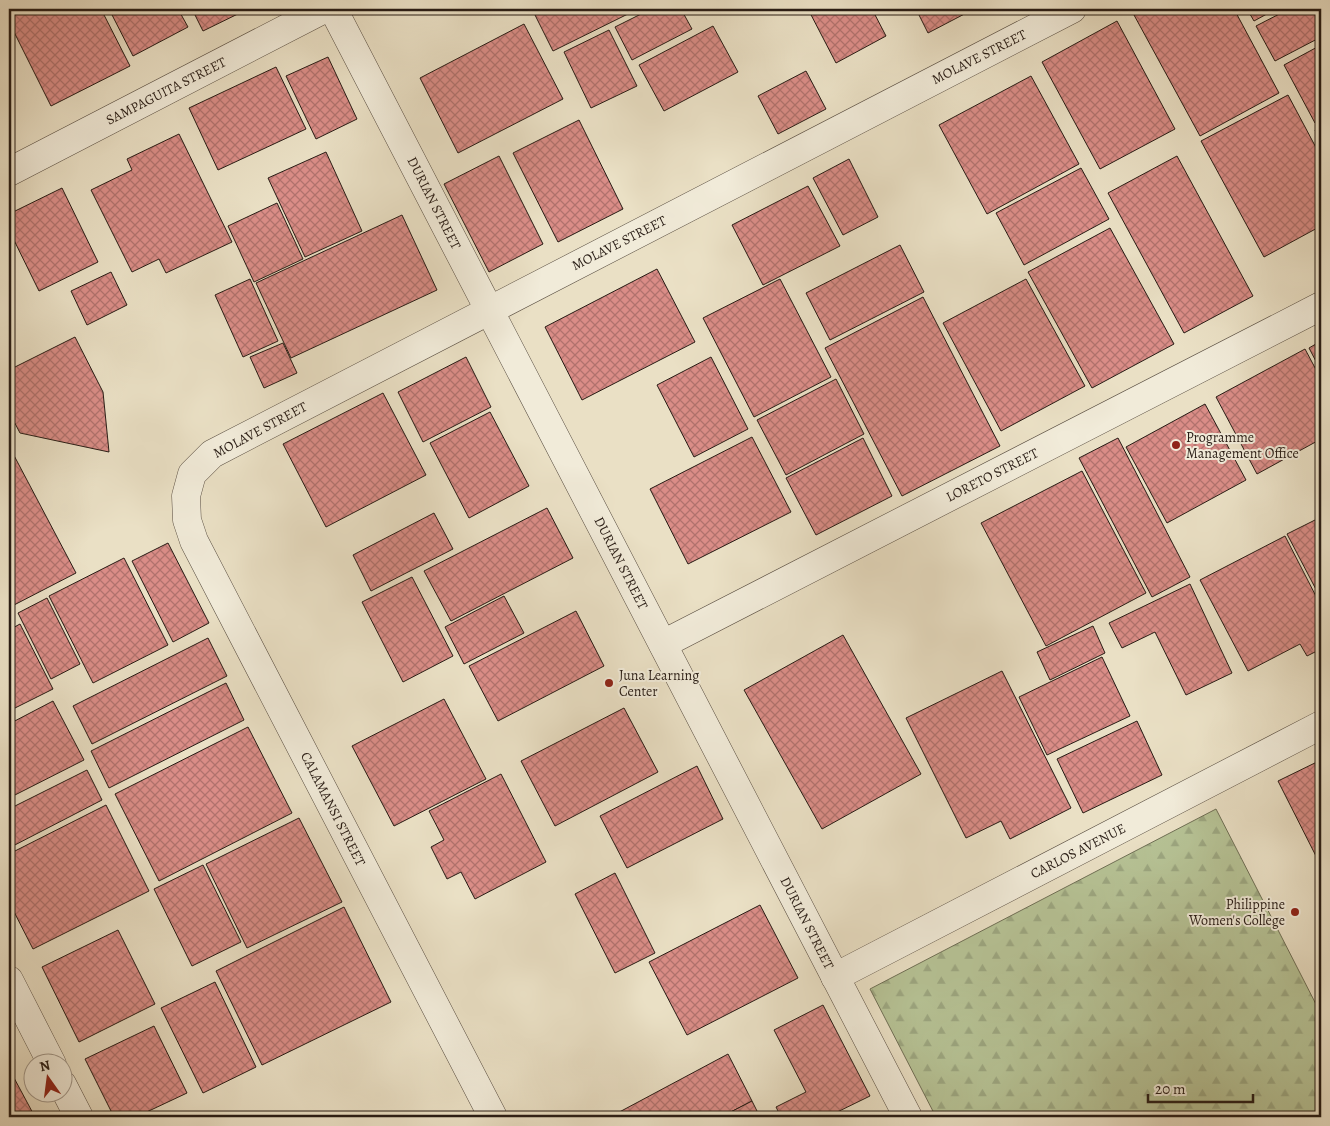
<svg xmlns="http://www.w3.org/2000/svg" width="1330" height="1126" viewBox="0 0 1330 1126" font-family="Alegreya,serif">
<style>
.forest{fill:url(#forest-firs);stroke:#6f6f55}
.building{fill:url(#building-cross-hatch);stroke:#281c15}
.lines{fill:none;stroke-linecap:round;stroke-linejoin:round}
.minor-casing{stroke:#584d41;stroke-width:29}
.minor{stroke:#f1ebd9;stroke-width:28}
.poi-dot{fill:#8f2418;stroke:#f1ebd9;stroke-width:2}
.labels{text-anchor:middle;dominant-baseline:central;stroke-width:4;stroke-linejoin:round;paint-order:stroke}
.street-label{font-size:14px;fill:#281c15;stroke:#f1ebd9}
.poi-label{font-size:14px;fill:#281c15;stroke:#f1ebd9;text-anchor:start}
</style>
<defs>
<pattern id="forest-firs" width="22" height="20" patternUnits="userSpaceOnUse" patternTransform="scale(1.25)"><rect width="22" height="20" fill="#b6c295"/><path d="M5 1l3.5 6h-7zM16 11l3.5 6h-7z" fill="#9ca680"/></pattern>
<pattern id="building-cross-hatch" width="8" height="8" patternUnits="userSpaceOnUse" patternTransform="scale(1.25)"><rect width="8" height="8" fill="#da8d87"/><path d="M0 0l8 8M0 8l8-8" fill="none" stroke="#b1726d"/></pattern>
</defs>
<rect width="100%" height="100%" fill="#eae0c5"/>
<filter id="stains"><feTurbulence type="fractalNoise" baseFrequency=".004" numOctaves="4"/><feColorMatrix values="0 0 0 0 .2 0 0 0 0 .09 0 0 0 0 .02 0 0 0 .5 -.17"/></filter>
<radialGradient id="worn" r=".72"><stop offset=".6" stop-color="#630" stop-opacity="0"/><stop offset="1" stop-color="#630" stop-opacity=".3"/></radialGradient>
<polygon class="forest" points="1216,809 1321,1014 1321,1117 936,1117 870,989"/>
<g class="building">
<polygon points="9,9 101,9 130,66 51,106 9,22"/>
<polygon points="109,9 178,9 188,27 133,56"/>
<polygon points="192,9 248,9 203,31"/>
<polygon points="532,9 638,9 553,51"/>
<polygon points="651,9 681,9 692,29 632,60 615,27"/>
<polygon points="689,9 702,9 692,14"/>
<polygon points="776,9 788,9 778,14"/>
<polygon points="808,9 872,9 886,36 836,63"/>
<polygon points="916,9 974,9 928,33"/>
<polygon points="1145,9 1234,9 1279,93 1200,136 1134,15"/>
<polygon points="1247,9 1276,9 1254,21"/>
<polygon points="1289,9 1321,9 1321,37 1275,61 1256,26"/>
<polygon points="1117,21 1175,129 1100,169 1042,62"/>
<polygon points="524,24 563,99 458,153 420,78"/>
<polygon points="713,26 738,72 664,111 639,65"/>
<polygon points="609,30 637,86 591,108 564,52"/>
<polygon points="1321,45 1321,120 1315,123 1284,65"/>
<polygon points="328,57 357,119 316,139 286,76"/>
<polygon points="276,67 306,129 218,170 189,108"/>
<polygon points="806,71 826,109 778,134 758,96"/>
<polygon points="1031,76 1079,164 987,214 939,125"/>
<polygon points="1288,95 1321,157 1321,226 1264,257 1201,141"/>
<polygon points="579,120 623,209 558,242 513,153"/>
<polygon points="1321,126 1321,142 1315,130"/>
<polygon points="179,134 232,242 166,273 159,259 132,272 91,190 132,170 127,159"/>
<polygon points="326,152 362,231 305,257 268,178"/>
<polygon points="499,156 543,244 489,272 444,184"/>
<polygon points="1177,156 1253,296 1184,333 1108,193"/>
<polygon points="849,159 878,217 843,235 813,178"/>
<polygon points="1081,168 1109,219 1024,265 996,213"/>
<polygon points="808,186 840,246 763,285 732,225"/>
<polygon points="62,188 98,262 39,291 9,230 9,214"/>
<polygon points="277,203 303,259 254,282 228,226"/>
<polygon points="402,215 437,290 291,358 256,283"/>
<polygon points="1110,228 1174,344 1092,388 1028,272"/>
<polygon points="900,245 924,292 830,340 806,293"/>
<polygon points="657,269 695,342 582,400 545,327"/>
<polygon points="111,272 127,305 87,325 71,291"/>
<polygon points="250,279 278,341 243,357 215,295"/>
<polygon points="780,279 831,377 754,417 703,318"/>
<polygon points="1026,279 1085,386 1001,431 943,323"/>
<polygon points="923,297 1000,446 902,496 825,348"/>
<polygon points="75,337 103,392 109,452 20,433 9,412 9,370"/>
<polygon points="1321,341 1321,371 1309,348"/>
<polygon points="283,343 297,373 264,388 250,357"/>
<polygon points="1305,349 1321,379 1321,439 1257,474 1216,397"/>
<polygon points="466,357 491,407 423,442 398,392"/>
<polygon points="711,357 748,429 694,457 657,385"/>
<polygon points="836,379 864,434 786,475 757,420"/>
<polygon points="383,393 426,475 326,527 283,444"/>
<polygon points="1205,404 1246,480 1167,523 1126,447"/>
<polygon points="490,412 529,486 469,518 430,443"/>
<polygon points="752,437 791,512 688,564 650,489"/>
<polygon points="863,438 892,496 816,535 786,478"/>
<polygon points="1118,438 1190,577 1152,597 1079,458"/>
<polygon points="9,446 76,573 14,605 9,594"/>
<polygon points="1082,471 1146,593 1046,646 981,523"/>
<polygon points="547,508 573,558 451,621 424,571"/>
<polygon points="434,513 453,549 371,591 353,555"/>
<polygon points="1321,517 1321,599 1287,534"/>
<polygon points="1285,536 1321,606 1321,649 1307,656 1300,644 1248,671 1200,580"/>
<polygon points="168,543 209,623 173,642 132,561"/>
<polygon points="124,558 168,645 93,683 49,596"/>
<polygon points="412,577 453,656 403,682 362,602"/>
<polygon points="1190,584 1232,673 1186,695 1155,632 1122,648 1109,623"/>
<polygon points="504,596 524,633 464,664 445,627"/>
<polygon points="47,598 80,664 51,679 18,613"/>
<polygon points="576,611 604,666 498,721 469,666"/>
<polygon points="20,624 53,689 9,711 9,630"/>
<polygon points="1093,626 1105,653 1050,680 1037,652"/>
<polygon points="843,635 921,774 822,829 744,690"/>
<polygon points="208,638 227,676 92,744 73,706"/>
<polygon points="1102,657 1130,716 1047,755 1019,697"/>
<polygon points="1002,671 1071,808 1010,839 1001,821 966,838 906,718"/>
<polygon points="226,683 244,720 109,788 91,751"/>
<polygon points="444,699 486,779 394,826 352,746"/>
<polygon points="53,701 84,760 9,798 9,724"/>
<polygon points="624,708 658,772 555,826 521,761"/>
<polygon points="1137,721 1162,775 1083,813 1057,759"/>
<polygon points="248,727 292,813 159,881 115,794"/>
<polygon points="1321,760 1321,864 1320,864 1278,781"/>
<polygon points="697,766 723,819 627,868 600,816"/>
<polygon points="87,770 102,800 9,848 9,809"/>
<polygon points="501,774 546,862 475,899 461,872 447,879 431,847 444,840 429,811"/>
<polygon points="106,805 149,891 33,949 9,902 9,854"/>
<polygon points="299,818 342,902 247,948 206,864"/>
<polygon points="203,865 241,942 192,966 154,889"/>
<polygon points="615,873 655,953 615,973 575,894"/>
<polygon points="760,905 798,978 687,1035 649,962"/>
<polygon points="344,907 391,1002 262,1065 216,971"/>
<polygon points="118,930 155,1004 79,1042 42,967"/>
<polygon points="215,982 256,1067 203,1093 161,1008"/>
<polygon points="823,1005 870,1096 827,1117 781,1117 776,1107 806,1092 774,1030"/>
<polygon points="154,1026 187,1093 136,1117 114,1117 85,1059"/>
<polygon points="728,1054 752,1101 721,1117 610,1117"/>
<polygon points="13,1076 35,1117 9,1117 9,1079"/>
<polygon points="752,1101 760,1117 721,1117"/>
</g>
<g class="lines">
<g class="minor-casing">
<g id="minor">
<polyline points="333,9 908,1117"/>
<polyline points="9,172 324,9"/>
<polyline points="663,644 1321,306"/>
<polyline points="835,977 1321,725"/>
<polyline points="9,980 52,1064"/>
<polyline points="62,1084 79,1117"/>
<polyline points="493,1117 194,541 187,520 186,496 192,474 212,454 1072,9"/>
</g>
</g>
<use href="#minor" class="minor"/>
</g>
<g class="poi-dot">
<circle cx="1176" cy="445" r="5"/>
<circle cx="609" cy="683" r="5"/>
<circle cx="1295" cy="912" r="5"/>
</g>
<g class="labels">
<g class="street-label">
<text transform="translate(979 57) rotate(-27)">MOLAVE STREET</text>
<text transform="translate(166 91) rotate(-27)">SAMPAGUITA STREET</text>
<text transform="translate(434 203) rotate(63)">DURIAN STREET</text>
<text transform="translate(619 243) rotate(-27)">MOLAVE STREET</text>
<text transform="translate(260 430) rotate(-28)">MOLAVE STREET</text>
<text transform="translate(992 475) rotate(-27)">LORETO STREET</text>
<text transform="translate(621 563) rotate(63)">DURIAN STREET</text>
<text transform="translate(333 809) rotate(63)">CALAMANSI STREET</text>
<text transform="translate(1078 851) rotate(-27)">CARLOS AVENUE</text>
<text transform="translate(807 923) rotate(63)">DURIAN STREET</text>
</g>
<g class="poi-label">
<text x="1186" y="437">Programme<tspan x="1186" dy="16">Management Office</tspan></text>
<text x="619" y="675">Juna Learning<tspan x="619" dy="16">Center</tspan></text>
<text x="1285" y="904" text-anchor="end">Philippine<tspan x="1285" dy="16">Women's College</tspan></text>
</g>
</g>
<rect width="1330" height="1126" fill="none" stroke="#eae0c5" stroke-width="30"/>
<rect x="10" y="10" width="1310" height="1106" fill="none" stroke="#281c15" stroke-width="2.5"/>
<rect x="15" y="15" width="1300" height="1096" fill="none" stroke="#281c15"/>
<g transform="translate(48 1078) rotate(346)"><circle r="24" fill="#f1ebd9" stroke="#a1988b"/>
<path d="M0-4L9 19L0 12L-9 19Z" fill="#8f2418"/>
<text y="-8" font-size="14" font-weight="bold" text-anchor="middle" fill="#281c15">N</text>
</g>
<path d="M1148 1094v8h105v-8" fill="none" stroke="#281c15" stroke-width="2.5"/>
<text x="1155" y="1094" font-size="15" fill="#281c15" stroke="#f1ebd9" stroke-width="4" paint-order="stroke">20 m</text>
<rect width="100%" height="100%" filter="url(#stains)"/>
<rect width="100%" height="100%" fill="url(#worn)"/>
</svg>
